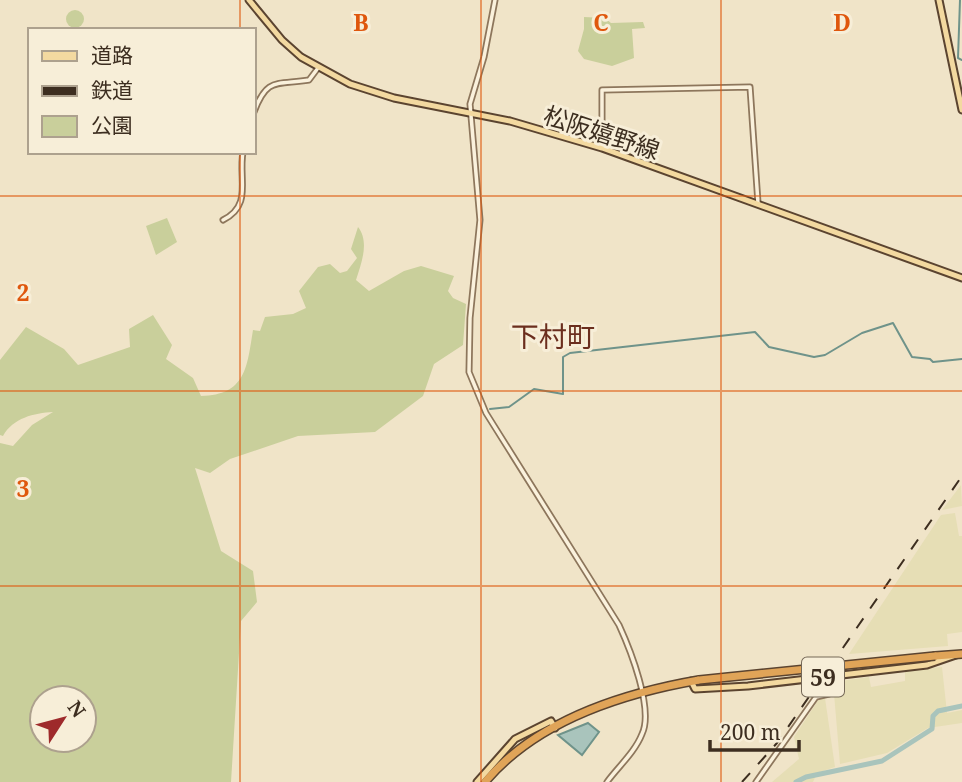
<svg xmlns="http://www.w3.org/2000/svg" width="962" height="782" viewBox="0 0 962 782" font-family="'Noto Serif','Noto Sans JP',serif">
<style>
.farmland{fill:#e6deb5}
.green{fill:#c9cf9b;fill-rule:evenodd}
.water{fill:#a9c4bc;stroke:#6f938a;stroke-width:2}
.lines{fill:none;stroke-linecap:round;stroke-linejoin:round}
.stream{stroke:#6f938a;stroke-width:2}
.river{stroke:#a9c4bc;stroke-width:5}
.minor-casing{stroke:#8d765c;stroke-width:7}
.major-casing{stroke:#5b4430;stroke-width:9}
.highway-casing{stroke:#5b4430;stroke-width:10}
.minor{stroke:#faf1dc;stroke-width:3.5}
.major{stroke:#f3d9a0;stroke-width:5}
.highway{stroke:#e0a458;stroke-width:7}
.rail{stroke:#3d2e20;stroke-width:2;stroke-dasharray:12 12;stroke-linecap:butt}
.highway-bridge-casing{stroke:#5b4430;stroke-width:10;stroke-linecap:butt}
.highway-bridge{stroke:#e0a458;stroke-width:7}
.grid{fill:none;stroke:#df570d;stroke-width:2;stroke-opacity:0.55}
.labels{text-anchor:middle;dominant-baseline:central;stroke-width:6;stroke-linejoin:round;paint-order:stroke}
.shield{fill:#f7eed8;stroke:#756857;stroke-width:2}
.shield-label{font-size:23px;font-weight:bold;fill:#3d2e20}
.street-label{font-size:24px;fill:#3d2e20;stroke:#f7eed8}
.quarter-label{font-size:28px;fill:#6b2e1e;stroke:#f7eed8}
.grid-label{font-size:23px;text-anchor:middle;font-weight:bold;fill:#df570d;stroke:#f7eed8;stroke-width:6;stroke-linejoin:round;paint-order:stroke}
</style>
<rect width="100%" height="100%" fill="#f0e4c8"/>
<g class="farmland">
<polygon points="961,485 962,506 942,510"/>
<polygon points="955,513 959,536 962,536 962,632 947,634 948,646 849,654 941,515"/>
<polygon points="942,667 947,713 962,710 962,723 928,728 887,753 840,764 833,682 869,677 871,687 905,681 905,670"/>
<polygon points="825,698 835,767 817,773 813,782 772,782 799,759 794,737 819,699"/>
</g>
<g class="green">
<circle cx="75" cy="19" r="9"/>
<polygon points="584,17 605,18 611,23 643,22 645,28 632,29 634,58 612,66 584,59 578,51 584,29"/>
<polygon points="167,218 177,242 156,255 146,226"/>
<path d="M358 227C370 242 361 264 356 280L369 291 404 271 421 266 454 276 448 291 453 298 466 304 463 345 434 364 423 396 375 432 298 436 230 459 210 473 195 468 221 551 253 571 257 602 241 621 231 782H0V443L13 446 32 425 53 412C34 413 13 418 3 436L0 435V360L26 327 64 349 78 365 130 347 129 329 153 315 172 345 166 359 193 378 201 396C246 395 247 367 253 330L260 331 265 317 293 314 306 308 299 291 318 267 330 264 340 273 347 271 357 258 351 249ZM42 698H84V740H42Z"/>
</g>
<polygon class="water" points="588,723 599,732 582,755 558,735"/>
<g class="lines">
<g class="stream">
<polyline points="960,0 958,58 962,60"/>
<polyline points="490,409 509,407 534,389 563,394 563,357 570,353 755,332 769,347 814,357 825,355 862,333 893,323 912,357 930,359 933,362 962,359"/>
</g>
<polyline class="river" points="796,782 806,777 882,761 932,729 933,716 938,711 962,706"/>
<g class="minor-casing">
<g id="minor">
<path d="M495 0 484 57 470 104 480 220 470 318 469 372 486 413 619 625C630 649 654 709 642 734 635 752 618 767 607 782"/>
<path d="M254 112C267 77 276 85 309 80L318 68"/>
<polyline points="602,147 602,90 750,87 758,203"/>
<path d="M223 220C253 205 238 179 243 152"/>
<polyline points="756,782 816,697 829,694"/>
</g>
</g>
<g class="major-casing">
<g id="major">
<polyline points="249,0 282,40 301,57 350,84 394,98 510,121 602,148 962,278"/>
<polyline points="939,0 962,110"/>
<polyline points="691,681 695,689 748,686 927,665 956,655"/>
<polyline points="477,782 515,739 551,721 555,728"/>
</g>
</g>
<g class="highway-casing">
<g id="highway">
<polyline points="935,656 962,654"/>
<path d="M485 782C536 721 624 693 699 680"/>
</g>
</g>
<use href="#minor" class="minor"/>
<use href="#major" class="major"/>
<use href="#highway" class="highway"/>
<polyline class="rail" points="742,782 777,743 962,476"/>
<g class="highway-bridge-casing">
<polyline id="highway-bridge" points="699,680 935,656"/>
</g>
<use href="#highway-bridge" class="highway-bridge"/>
</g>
<path class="grid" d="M240 0V30M481 0V782M721 0V782M240 152V782M0 196H962M0 391H962M0 586H962"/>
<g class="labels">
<rect class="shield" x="802" y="657.5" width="42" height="39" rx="5"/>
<g class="shield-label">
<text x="823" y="677">59</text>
</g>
<g class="street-label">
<text transform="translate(602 132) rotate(18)">松阪嬉野線</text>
</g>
<g class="quarter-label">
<text x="553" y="336">下村町</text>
</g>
</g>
<g class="grid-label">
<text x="361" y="31">B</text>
<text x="601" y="31">C</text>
<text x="842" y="31">D</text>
<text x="23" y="301">2</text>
<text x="23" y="497">3</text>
</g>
<rect x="28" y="28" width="228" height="126" fill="#f7eed8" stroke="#ada18e" stroke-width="2"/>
<rect x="42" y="51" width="35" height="10" fill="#f3d9a0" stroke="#ada18e" stroke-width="2"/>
<text x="91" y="63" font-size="21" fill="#3d2e20">道路</text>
<rect x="42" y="86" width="35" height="10" fill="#3d2e20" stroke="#ada18e" stroke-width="2"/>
<text x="91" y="98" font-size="21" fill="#3d2e20">鉄道</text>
<rect x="42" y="116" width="35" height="21" fill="#c9cf9b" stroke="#ada18e" stroke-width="2"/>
<text x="91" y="133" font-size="21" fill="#3d2e20">公園</text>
<g transform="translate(63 719) rotate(54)"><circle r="33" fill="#f7eed8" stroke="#ada18e" stroke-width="2"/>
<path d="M0-5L12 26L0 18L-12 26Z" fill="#9e2a2b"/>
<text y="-10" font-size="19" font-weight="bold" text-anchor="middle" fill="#3d2e20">N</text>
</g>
<path d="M710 740v10h89v-10" fill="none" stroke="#3d2e20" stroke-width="3.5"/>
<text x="720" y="740" font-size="21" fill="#3d2e20" stroke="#f7eed8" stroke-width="5" paint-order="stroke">200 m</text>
</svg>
